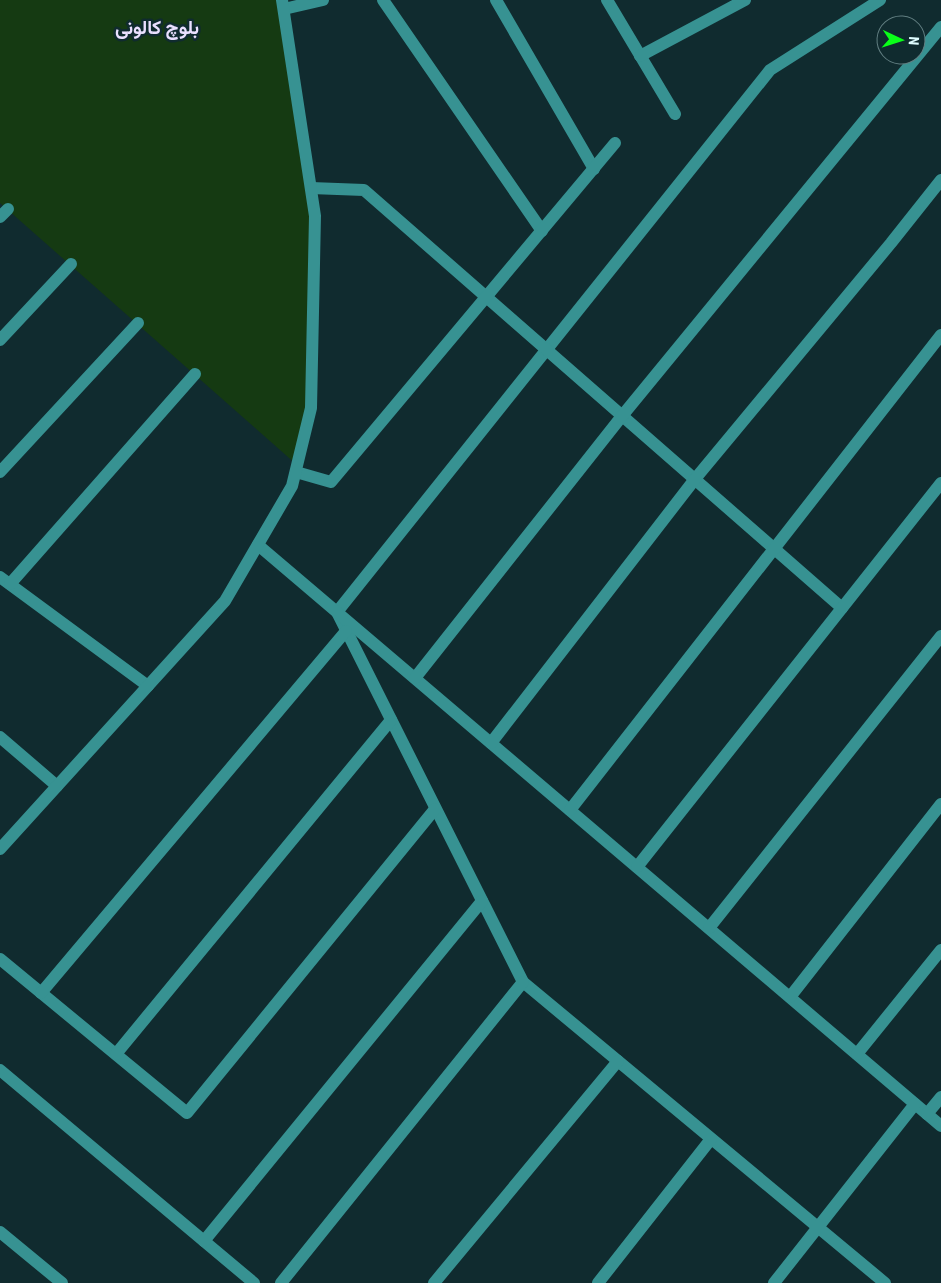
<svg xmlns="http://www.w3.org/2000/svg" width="941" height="1283" viewBox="0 0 941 1283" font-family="'Roboto Condensed',Vazirmatn,sans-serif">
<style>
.green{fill:#153a12}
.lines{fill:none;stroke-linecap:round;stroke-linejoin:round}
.minor{stroke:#379292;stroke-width:12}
.labels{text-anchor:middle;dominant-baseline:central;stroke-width:5;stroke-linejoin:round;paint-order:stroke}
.district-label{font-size:19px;font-weight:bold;fill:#eae0ff;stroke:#102b2f}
</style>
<rect width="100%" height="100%" fill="#102b2f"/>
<polygon class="green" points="0,0 282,0 315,217 311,409 297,465 0,203"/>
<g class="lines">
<g class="minor">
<polyline points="383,0 542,231"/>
<polyline points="496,0 594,169"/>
<polyline points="607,0 675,114"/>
<polyline points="880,0 770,70 337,612 523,982 885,1283"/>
<polyline points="284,9 323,0"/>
<polyline points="640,56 745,0"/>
<polyline points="311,188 364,190 842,608"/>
<polyline points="0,217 8,209"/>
<polyline points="0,340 71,264"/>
<polyline points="0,472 138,323"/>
<polyline points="296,472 331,482 615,143"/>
<polyline points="258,545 941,1126"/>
<polyline points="0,577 148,686"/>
<polyline points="10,584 195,374"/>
<polyline points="415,678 622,416 941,27"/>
<polyline points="0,737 57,786"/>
<polyline points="491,743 695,479 891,243 941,180"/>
<polyline points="570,810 941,335"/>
<polyline points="0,849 225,601 292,486 311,408 315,216 282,0"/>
<polyline points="637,867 941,483"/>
<polyline points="709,928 941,636"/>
<polyline points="0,959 187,1113 435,809"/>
<polyline points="41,993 346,631"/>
<polyline points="790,997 941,804"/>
<polyline points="116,1054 391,720"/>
<polyline points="857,1054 941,950"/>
<polyline points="0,1070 254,1283"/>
<polyline points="927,1114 941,1097"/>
<polyline points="0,1232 62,1283"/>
<polyline points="204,1241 482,901"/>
<polyline points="281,1283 523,982"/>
<polyline points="434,1283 618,1061"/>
<polyline points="598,1283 711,1139"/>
<polyline points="774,1283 915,1104"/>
</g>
</g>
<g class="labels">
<g class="district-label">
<text x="157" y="27">بلوچ کالونی</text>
</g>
</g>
<g transform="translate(901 40) rotate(94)"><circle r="24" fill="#102b2f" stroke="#627f82"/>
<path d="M0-4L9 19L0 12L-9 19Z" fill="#0aff19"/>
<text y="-8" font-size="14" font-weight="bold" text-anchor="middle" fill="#defdff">N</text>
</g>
</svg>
